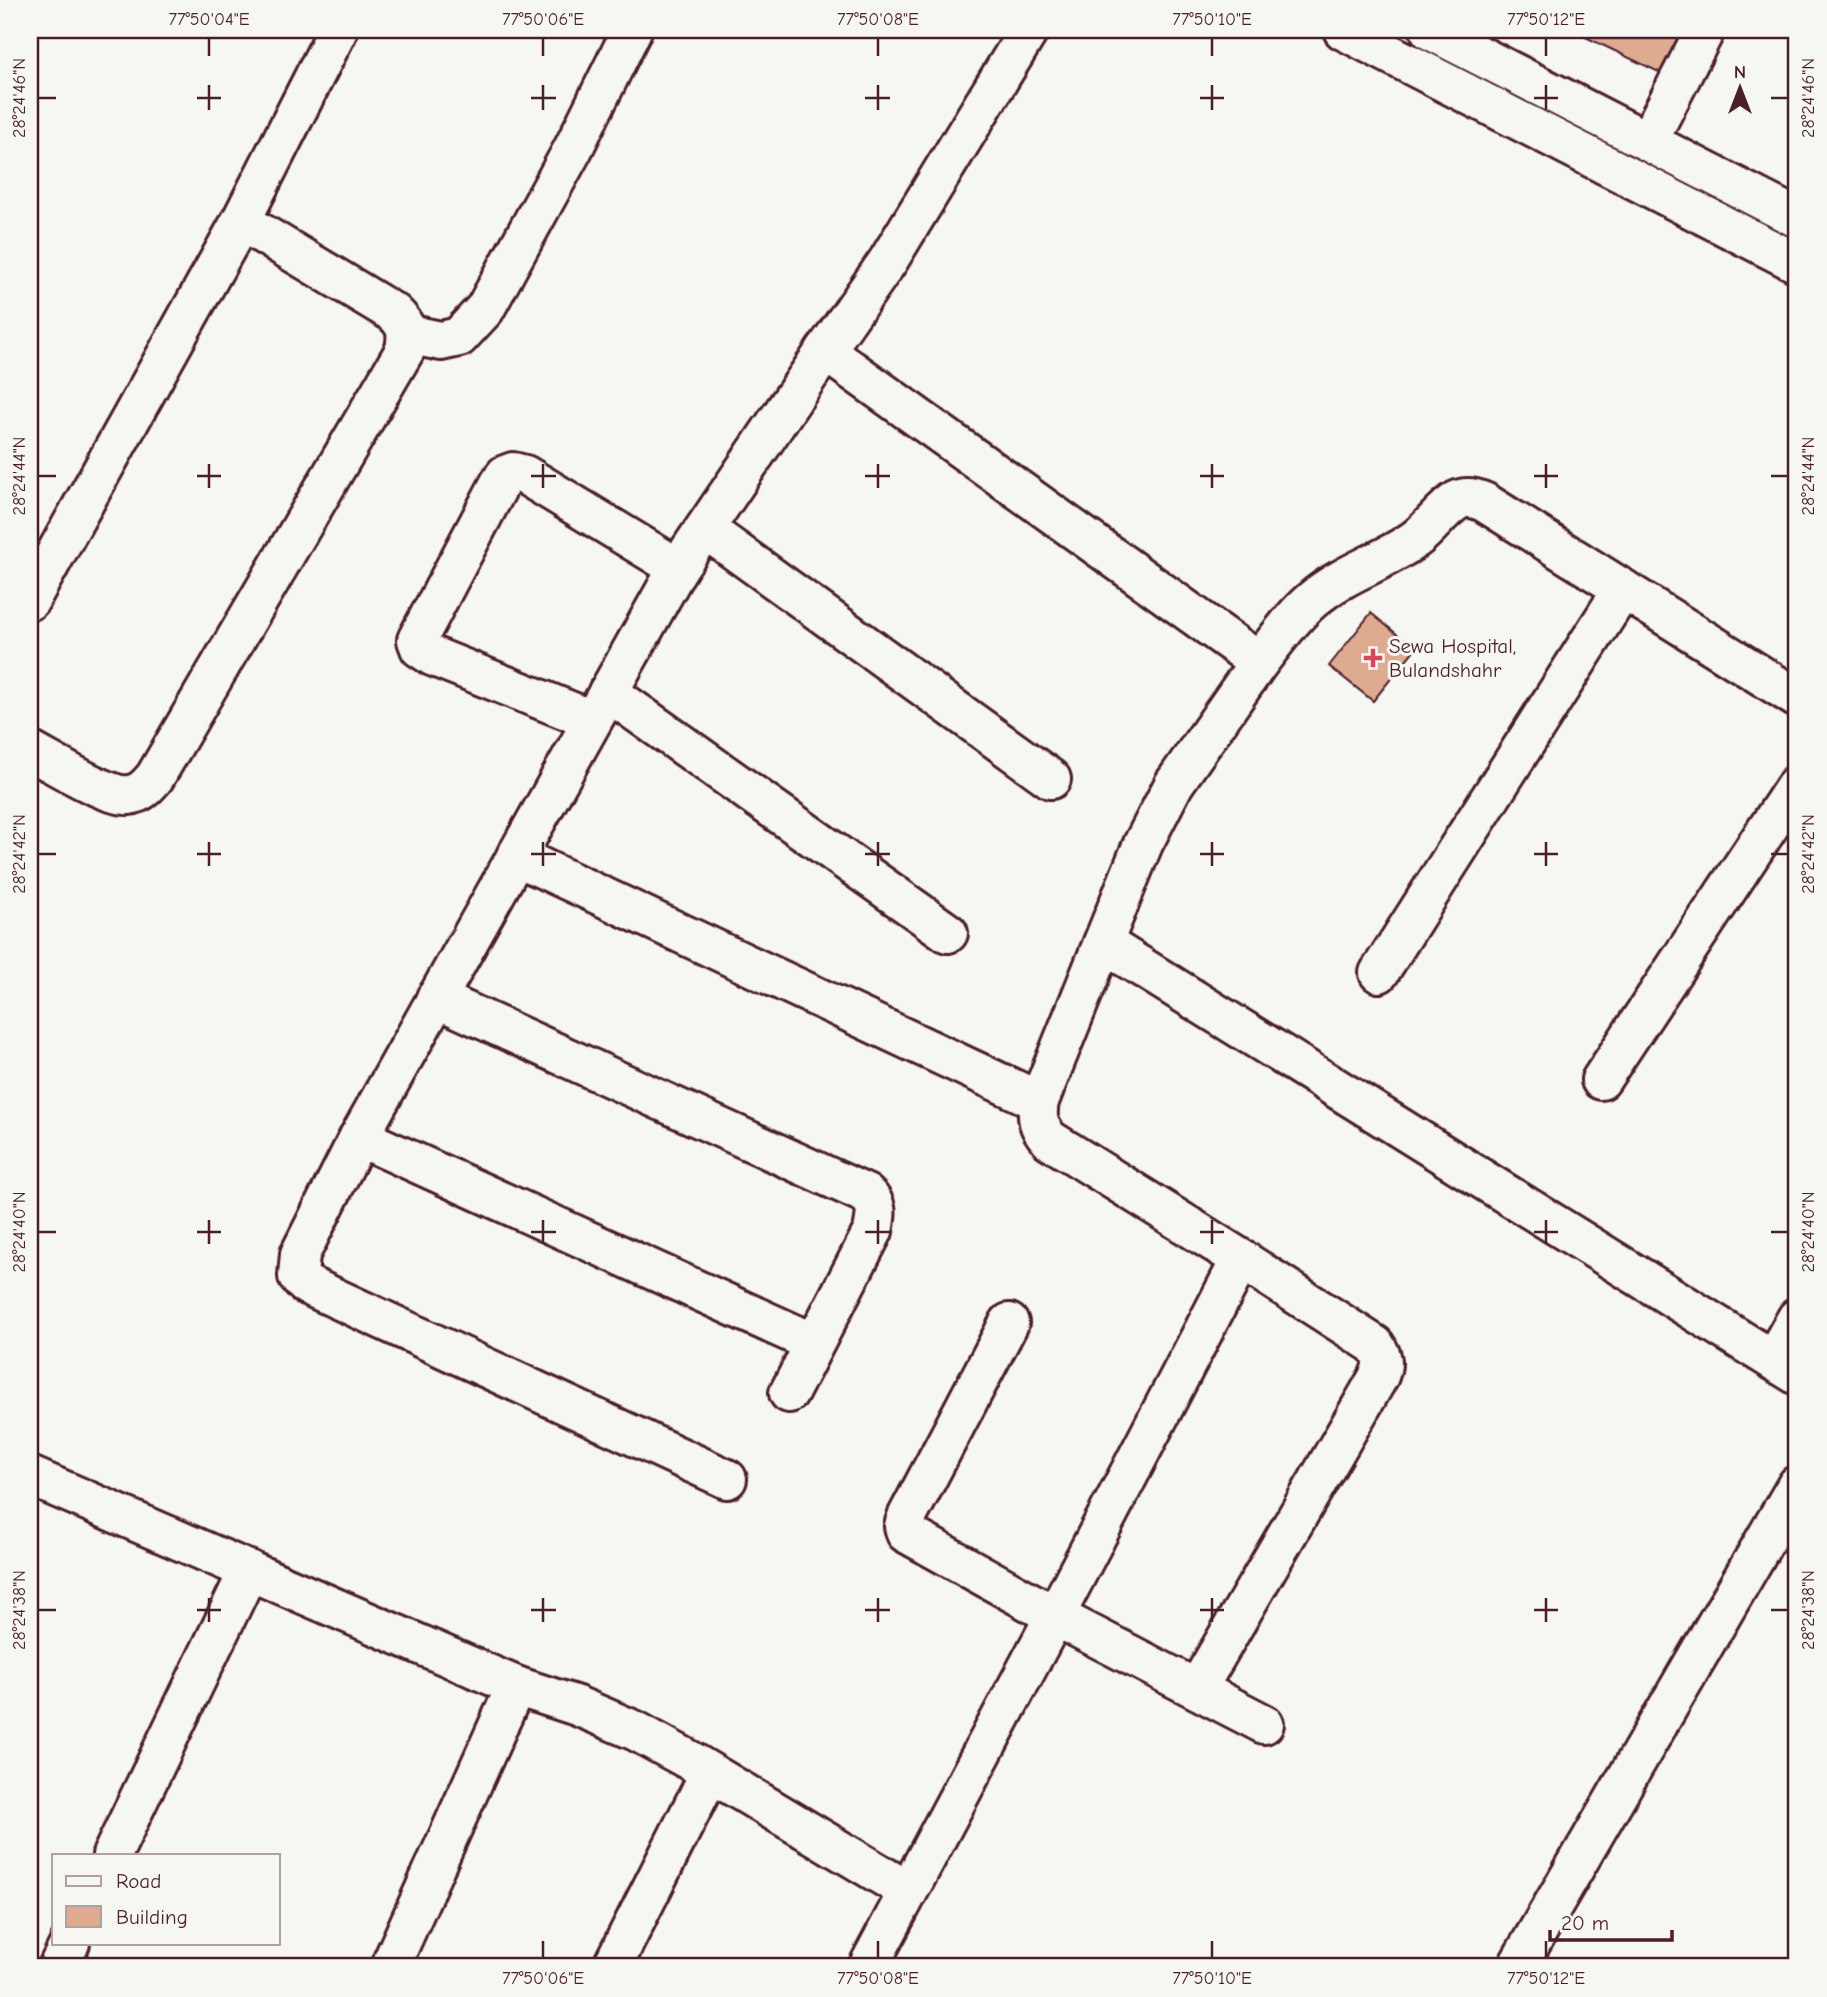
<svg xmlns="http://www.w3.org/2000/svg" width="1827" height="1997" viewBox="0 0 1827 1997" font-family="'Comic Neue',sans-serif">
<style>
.building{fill:#deab91;stroke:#4a1f2b;stroke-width:2}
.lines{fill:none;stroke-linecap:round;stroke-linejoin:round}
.minor-casing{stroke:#4a1f2b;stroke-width:44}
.major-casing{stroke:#4a1f2b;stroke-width:44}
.minor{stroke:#f6f6f2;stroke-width:38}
.major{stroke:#f6f6f2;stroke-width:38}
.ticks{fill:none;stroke:#4a1f2b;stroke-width:2.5}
.poi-dot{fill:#d1495b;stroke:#f6f6f2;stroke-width:2.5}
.labels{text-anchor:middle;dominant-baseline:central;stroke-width:6;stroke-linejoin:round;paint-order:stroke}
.poi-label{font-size:21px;fill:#4a1f2b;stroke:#f6f6f2;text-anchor:start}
.neatline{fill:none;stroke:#4a1f2b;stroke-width:2.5}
.ticks-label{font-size:18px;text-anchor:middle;fill:#4a1f2b}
</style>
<rect width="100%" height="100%" fill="#f6f6f2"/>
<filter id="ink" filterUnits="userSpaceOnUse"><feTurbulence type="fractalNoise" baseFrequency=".0143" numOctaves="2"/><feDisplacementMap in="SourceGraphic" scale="14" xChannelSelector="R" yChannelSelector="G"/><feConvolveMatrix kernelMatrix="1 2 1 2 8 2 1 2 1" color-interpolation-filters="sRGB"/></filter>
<g filter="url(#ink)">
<g class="building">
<polygon points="1571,30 1690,30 1667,76"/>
<polygon points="1371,613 1415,649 1373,701 1329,666"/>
</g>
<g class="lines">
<g class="minor-casing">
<g id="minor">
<polyline points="1648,141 1705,30"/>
<polyline points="407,334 441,341 459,337 485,309 573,149 632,30"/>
<polyline points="705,529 1051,779"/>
<polyline points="30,600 241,221 338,30"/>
<path d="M1259 662C1276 641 1292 617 1312 600 1343 573 1381 563 1414 540 1430 529 1441 510 1458 500 1467 496 1475 498 1484 502L1797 698"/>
<polyline points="608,692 948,933"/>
<polyline points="592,720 432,656 420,648 417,640 500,483 505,475 513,472 525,475 678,568"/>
<path d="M30 751C50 761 108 798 129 795 142 793 147 786 155 777L405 350C408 333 407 325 394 313L241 221"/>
<polyline points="516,856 1039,1101"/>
<polyline points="1103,943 1797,1375"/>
<polyline points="1379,973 1623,589"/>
<path d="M436 998 866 1194C879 1205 876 1215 873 1231L789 1393"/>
<polyline points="1601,1080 1797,784"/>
<polyline points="359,1137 814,1343"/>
<polyline points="1009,1323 907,1517 904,1526 906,1533 1055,1616 1264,1724"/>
<polyline points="1773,1360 1797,1318"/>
<polyline points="30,1476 516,1686 390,1967"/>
<polyline points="727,1479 305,1284 298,1276 300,1254 359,1137 678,568 825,351"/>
<polyline points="516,1686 577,1706 636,1731 691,1761 908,1891"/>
<path d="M1197 1689 1379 1376C1384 1363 1383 1357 1375 1345L1241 1259"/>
<polyline points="112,1855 249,1570"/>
<polyline points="58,1967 70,1943"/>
<polyline points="612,1967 710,1773"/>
<path d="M868 1967 1055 1616 1241 1259 1050 1140C1038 1127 1036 1118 1039 1101L1143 844 1174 784 1259 662 825 351 888 261 1029 30"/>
<polyline points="1517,1967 1797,1485"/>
</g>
</g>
<g class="major-casing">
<g id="major">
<polyline points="1343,30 1797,263"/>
<polyline points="1430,30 1797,218"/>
</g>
</g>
<use href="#minor" class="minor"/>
<use href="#major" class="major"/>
</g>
</g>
<path class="ticks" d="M209 38V56M543 38V56M878 38V56M1212 38V56M1546 38V56M209 85V110M543 85V110M878 85V110M1212 85V110M1546 85V110M38 98H56M197 98H221M531 98H556M865 98H890M1200 98H1224M1534 98H1558M1771 98H1788M209 464V488M543 464V488M878 464V488M1212 464V488M1546 464V488M38 476H56M197 476H221M531 476H556M865 476H890M1200 476H1224M1534 476H1558M1771 476H1788M209 842V866M543 842V866M878 842V866M1212 842V866M1546 842V866M38 854H56M197 854H221M531 854H556M865 854H890M1200 854H1224M1534 854H1558M1771 854H1788M209 1220V1244M543 1220V1244M878 1220V1244M1212 1220V1244M1546 1220V1244M38 1232H56M197 1232H221M531 1232H556M865 1232H890M1200 1232H1224M1534 1232H1558M1771 1232H1788M209 1598V1622M543 1598V1622M878 1598V1622M1212 1598V1622M1546 1598V1622M38 1610H56M197 1610H221M531 1610H556M865 1610H890M1200 1610H1224M1534 1610H1558M1771 1610H1788M543 1941V1958M878 1941V1958M1212 1941V1958M1546 1941V1958"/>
<path class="poi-dot" d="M1369.5 647.5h7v7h7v7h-7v7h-7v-7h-7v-7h7z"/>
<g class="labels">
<g class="poi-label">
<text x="1389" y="646">Sewa Hospital,<tspan x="1389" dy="24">Bulandshahr</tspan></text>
</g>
</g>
<rect width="1827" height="1997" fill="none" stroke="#f6f6f2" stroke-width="77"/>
<rect x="52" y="1854" width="228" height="91" fill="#f6f6f2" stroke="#b1a0a2" stroke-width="2"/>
<rect x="66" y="1876" width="35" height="10" fill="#f6f6f2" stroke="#b1a0a2" stroke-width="2"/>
<text x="116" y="1888" font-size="21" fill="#4a1f2b">Road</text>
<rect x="66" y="1906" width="35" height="21" fill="#deab91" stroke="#b1a0a2" stroke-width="2"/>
<text x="116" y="1924" font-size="21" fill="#4a1f2b">Building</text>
<g transform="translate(1740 88)" stroke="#f6f6f2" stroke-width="5" paint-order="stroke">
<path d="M0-5L12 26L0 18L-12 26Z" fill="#4a1f2b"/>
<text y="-10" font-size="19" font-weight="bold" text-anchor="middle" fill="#4a1f2b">N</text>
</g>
<path d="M1550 1930v10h122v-10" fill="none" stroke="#4a1f2b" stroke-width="3.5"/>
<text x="1561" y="1930" font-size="21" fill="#4a1f2b" stroke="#f6f6f2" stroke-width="5" paint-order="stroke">20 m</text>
<rect x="38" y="38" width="1750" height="1920" class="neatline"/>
<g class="ticks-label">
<text x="209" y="25">77°50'04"E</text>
<text x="543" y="25">77°50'06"E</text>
<text x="878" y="25">77°50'08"E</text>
<text x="1212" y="25">77°50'10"E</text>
<text x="1546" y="25">77°50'12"E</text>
<text transform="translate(19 98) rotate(-90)" y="6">28°24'46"N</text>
<text transform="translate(1808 98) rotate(-90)" y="6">28°24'46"N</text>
<text transform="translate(19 476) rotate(-90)" y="6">28°24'44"N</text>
<text transform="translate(1808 476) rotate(-90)" y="6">28°24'44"N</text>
<text transform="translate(19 854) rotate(-90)" y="6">28°24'42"N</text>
<text transform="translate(1808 854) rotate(-90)" y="6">28°24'42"N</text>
<text transform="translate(19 1232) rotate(-90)" y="6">28°24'40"N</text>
<text transform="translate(1808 1232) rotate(-90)" y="6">28°24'40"N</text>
<text transform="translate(19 1610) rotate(-90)" y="6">28°24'38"N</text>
<text transform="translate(1808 1610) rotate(-90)" y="6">28°24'38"N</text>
<text x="543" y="1984">77°50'06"E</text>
<text x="878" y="1984">77°50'08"E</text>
<text x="1212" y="1984">77°50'10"E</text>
<text x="1546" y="1984">77°50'12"E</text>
</g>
</svg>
